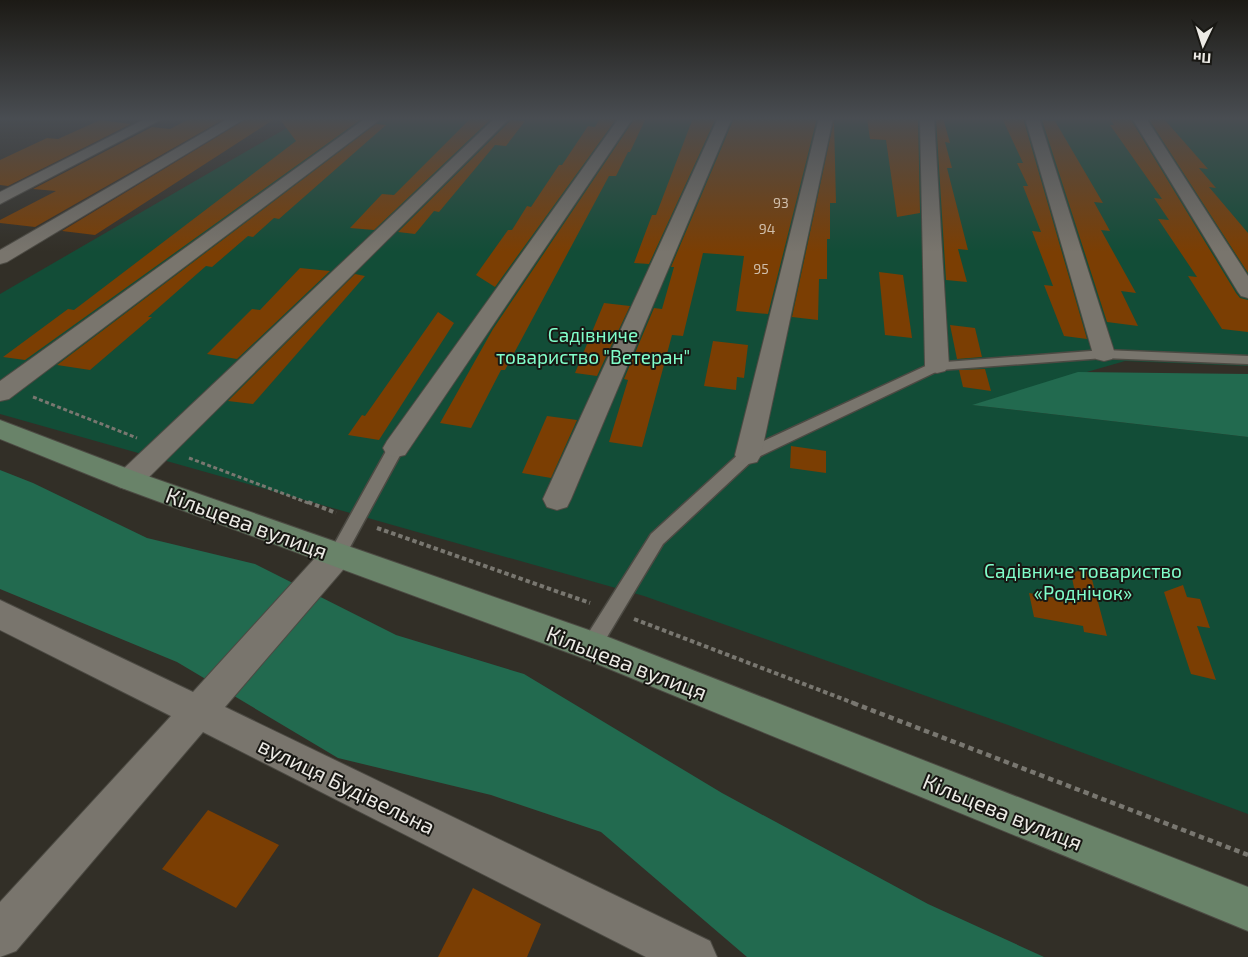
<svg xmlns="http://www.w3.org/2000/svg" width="1248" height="957" viewBox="0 0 1248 957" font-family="'Exo 2',sans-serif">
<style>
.green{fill:#124d37}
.forest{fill:#226a4f}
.building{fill:#7b3e03}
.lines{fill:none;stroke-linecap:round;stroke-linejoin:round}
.service-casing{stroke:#4c4a43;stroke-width:3}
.minor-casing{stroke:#4c4a43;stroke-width:2}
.secondary-casing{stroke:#4c4a43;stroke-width:2}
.path-far2{stroke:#797770;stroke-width:3;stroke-dasharray:4 2.5;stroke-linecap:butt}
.path-far1{stroke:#797770;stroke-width:4;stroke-dasharray:4.5 3;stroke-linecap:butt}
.path{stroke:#797770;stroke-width:4.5;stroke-dasharray:5.5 4;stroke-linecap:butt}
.service{fill:#79756d;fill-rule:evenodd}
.minor{fill:#79756d;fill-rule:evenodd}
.secondary{fill:#698369;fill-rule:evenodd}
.labels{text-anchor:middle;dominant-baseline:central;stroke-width:4;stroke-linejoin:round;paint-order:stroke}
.far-number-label{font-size:14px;fill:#d0bfac}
.park-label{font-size:19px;fill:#81feca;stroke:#181713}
.near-street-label{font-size:22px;fill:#eceae5;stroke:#181713}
</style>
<rect width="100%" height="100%" fill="#322f27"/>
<polygon class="green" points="304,118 1248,118 1248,366 1125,361 973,405 1248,437 1248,814 1008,725 644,596 0,414 0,294"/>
<g class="forest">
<polygon points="1078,372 1248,374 1248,437 972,405"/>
<polygon points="0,470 33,483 147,538 255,564 396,635 524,674 722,793 928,904 1044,957 747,957 601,832 491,795 338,758 177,662 0,589"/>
</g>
<g class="building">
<polygon points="191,118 226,118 35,227 0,223 0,220 56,191 33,189 152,127 170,129"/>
<polygon points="248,118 276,118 95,235 62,231"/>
<polygon points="279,118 363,118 25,360 3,357 68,309 74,310 296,141"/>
<polygon points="471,118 492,118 374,230 350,228 382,194 394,195"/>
<polygon points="600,118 617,118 495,287 476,275 508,230 512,230 527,206 531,207 559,165 562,165 588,126 595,127"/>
<polygon points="635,118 646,118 630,152 628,152 616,176 609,176 505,370 501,370 471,428 440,423 493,329"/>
<polygon points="693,118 716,118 649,264 634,263 652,215 656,215"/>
<polygon points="734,118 817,118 768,314 736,311 744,256 703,253 683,336 672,335 642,447 609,442 628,380 624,379 654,308 662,309 674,267 671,267"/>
<polygon points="867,118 918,118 920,213 897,217 886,140 870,139"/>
<polygon points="936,118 943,118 950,143 945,142 952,168 947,168 968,250 958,249 967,282 946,280"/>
<polygon points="1002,118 1023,118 1087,339 1064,336 1044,285 1053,286 1032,231 1041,232 1023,186 1028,186 1017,163 1023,163"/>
<polygon points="1109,118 1130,118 1236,293 1240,298 1248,300 1248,332 1222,329 1188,276 1197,277 1158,219 1169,220 1154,198 1162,199 1110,125 1114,125"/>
<polygon points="1148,118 1164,119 1208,169 1199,168 1216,188 1209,187 1248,233 1248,273"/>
<polygon points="100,120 131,124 8,186 0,185 0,160 47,138 58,139"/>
<polygon points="511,120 525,121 506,146 495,145 439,212 434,211 415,234 398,232"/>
<polygon points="834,120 836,203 830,203 830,239 827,239 827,279 819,279 818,320 792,317"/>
<polygon points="1042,120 1055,121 1103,203 1094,202 1110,231 1101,230 1136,293 1121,291 1138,326 1107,322"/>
<polygon points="376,124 386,125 279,219 274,218 253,237 248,236 212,267 206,266 148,317 152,317 90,370 57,365"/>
<polygon points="300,268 330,271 237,359 207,354 252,309 260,310"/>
<polygon points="879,272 903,275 912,338 885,335"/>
<polygon points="355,274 365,276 253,404 228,401"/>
<polygon points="604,303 630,306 597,376 575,373"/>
<polygon points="438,312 454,323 379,440 348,435 362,415 365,416"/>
<polygon points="950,325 975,328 982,357 957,359"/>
<polygon points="713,341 748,345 744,378 737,377 736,390 704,386"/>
<polygon points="985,369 991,391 963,387 959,370"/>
<polygon points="547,416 577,420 551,478 522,473"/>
<polygon points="791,446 826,451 826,473 790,468"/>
<polygon points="1089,568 1107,636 1084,632 1083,626 1034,617 1029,593 1077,602 1071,573"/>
<polygon points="1183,585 1187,597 1200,599 1210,628 1197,626 1216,680 1191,674 1164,592"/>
<polygon points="208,810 279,845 236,908 162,869"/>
<polygon points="473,888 541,924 527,957 438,957"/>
</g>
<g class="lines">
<g class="service-casing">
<g id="service">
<polygon points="1104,350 1248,356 1248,364 1104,358 940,370 754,459 663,544 598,652 591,655 584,652 581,646 584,640 651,534 742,451 932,363"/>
<polygon points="396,443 402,444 404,448 343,560 337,562 331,560 328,555 331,550 390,444"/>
</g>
</g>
<g class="minor-casing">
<g id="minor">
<polygon points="147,118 164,118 0,204 0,192"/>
<polygon points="229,118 246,118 7,262 0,264 0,250"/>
<polygon points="366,118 382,118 9,399 0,401 0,381"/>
<polygon points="495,118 510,118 139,487 129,490 119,487 115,480 119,473"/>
<polygon points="619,118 633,118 405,455 396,457 387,455 383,448 387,441"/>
<polygon points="718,118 732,118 571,499 567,507 557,510 547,507 543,499"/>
<polygon points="819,118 833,118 761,455 757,462 748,464 739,462 735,455"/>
<polygon points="920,118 934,118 949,366 945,371 937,373 929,371 925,366"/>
<polygon points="1025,118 1039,118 1115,354 1112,359 1104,361 1096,359 1093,354"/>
<polygon points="1132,118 1146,118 1248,276 1248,298 1241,296 1238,292"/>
<polygon points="337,543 348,546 352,555 348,564 225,707 710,941 717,957 646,957 203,732 16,951 0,957 0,902 171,716 0,630 0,600 193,692 326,546"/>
</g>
</g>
<g class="secondary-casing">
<polygon id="secondary" points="0,420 139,473 603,635 1248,887 1248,931 580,657 119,487 0,439"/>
</g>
<g class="path-far2">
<polyline points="33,397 137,438"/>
<polyline points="189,458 311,504"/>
</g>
<g class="path-far1">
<polyline points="308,502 336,513"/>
<polyline points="377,528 590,603"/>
<polyline points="634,619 856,704"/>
</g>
<polyline class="path" points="853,703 1248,855"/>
<use href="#service" class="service"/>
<use href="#minor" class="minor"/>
<use href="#secondary" class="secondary"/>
</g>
<linearGradient id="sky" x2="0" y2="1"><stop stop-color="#1c1a15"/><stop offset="0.47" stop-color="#494d52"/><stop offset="1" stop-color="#494d52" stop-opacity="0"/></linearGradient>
<rect width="1248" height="252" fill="url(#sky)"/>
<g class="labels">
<g class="far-number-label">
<text x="781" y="202">93</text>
<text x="767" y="228">94</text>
<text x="761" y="268">95</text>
</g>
<g class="park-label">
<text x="593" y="334">Садівниче<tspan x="593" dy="22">товариство "Ветеран"</tspan></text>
<text x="1083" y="570">Садівниче товариство<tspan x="1083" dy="22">«Роднічок»</tspan></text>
</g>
<g class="near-street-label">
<text transform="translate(247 522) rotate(20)">Кільцева вулиця</text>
<text transform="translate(627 662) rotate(21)">Кільцева вулиця</text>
<text transform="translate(347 785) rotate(26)">вулиця Будівельна</text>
<text transform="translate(1003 811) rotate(22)">Кільцева вулиця</text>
</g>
</g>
<g transform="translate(1203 45) rotate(184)" stroke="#181713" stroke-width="4" paint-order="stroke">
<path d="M0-4L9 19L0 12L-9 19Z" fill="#eceae5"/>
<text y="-8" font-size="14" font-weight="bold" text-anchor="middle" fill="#eceae5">Пн</text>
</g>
</svg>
